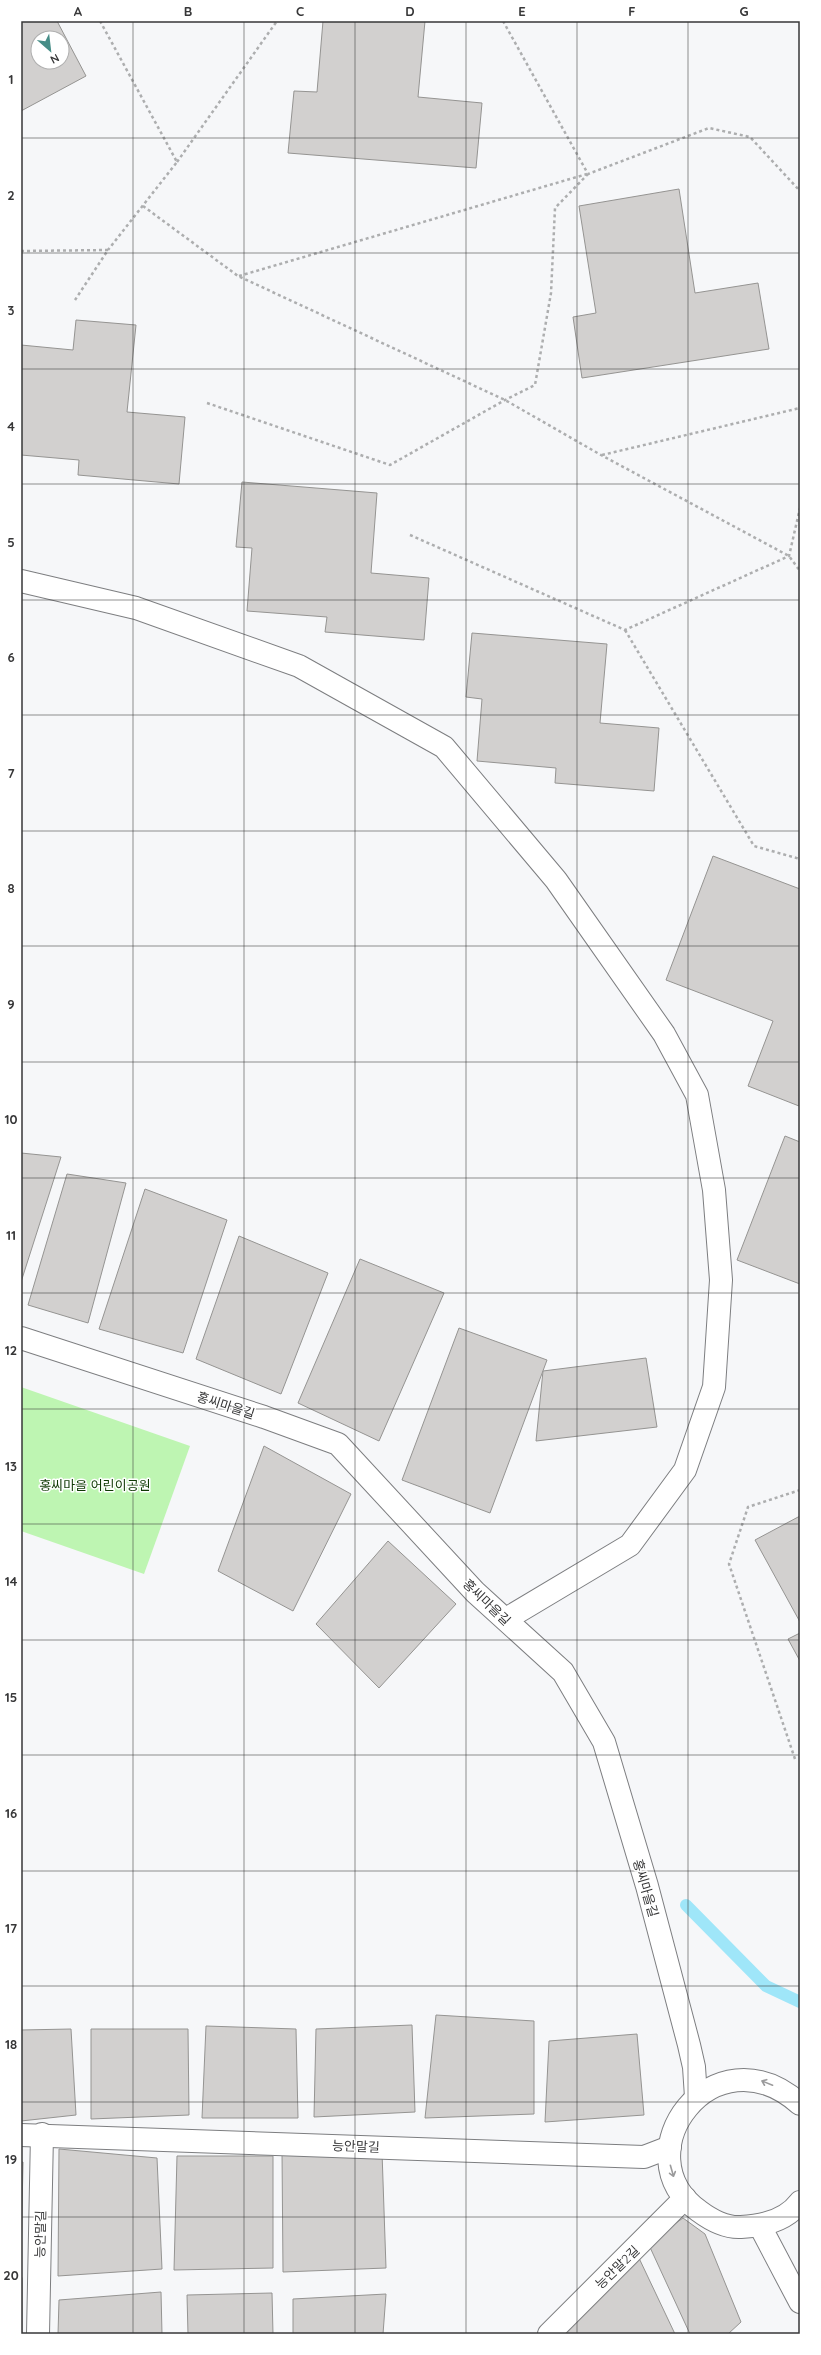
<svg xmlns="http://www.w3.org/2000/svg" width="821" height="2355" viewBox="0 0 821 2355" font-family="Quicksand,'Noto Sans KR',sans-serif">
<style>
.green{fill:#bef5b2}
.lines{fill:none;stroke-linecap:round;stroke-linejoin:round}
.stream{stroke:#9fe6f9;stroke-width:12}
.building{fill:#d2d0cf;stroke:#959492;fill-rule:evenodd}
.service-casing{stroke:#7d7e80;stroke-width:24}
.minor-casing{stroke:#7d7e80;stroke-width:24}
.path{stroke:#adaeaf;stroke-width:2.5;stroke-dasharray:3 3;stroke-linecap:butt}
.service{stroke:#fff;stroke-width:22}
.minor{stroke:#fff;stroke-width:22}
.oneway{stroke:#9b9b9c}
.grid{fill:none;stroke:#373738;stroke-width:1;stroke-opacity:0.55}
.labels{text-anchor:middle;dominant-baseline:central;stroke-width:3;stroke-linejoin:round;paint-order:stroke}
.street-label{font-size:13px;fill:#373738;stroke:#fff}
.park-label{font-size:13px;fill:#0e3903;stroke:#fff}
.neatline{fill:none;stroke:#373738;stroke-width:1.5}
.grid-label{font-size:13px;text-anchor:middle;font-weight:bold;fill:#373738}
</style>
<rect width="100%" height="100%" fill="#f6f7f9"/>
<polygon class="green" points="21,1387 190,1446 144,1574 21,1531"/>
<g class="lines">
<polyline class="stream" points="686,1905 766,1986 800,2002"/>
</g>
<g class="building">
<path d="M21 21H57L86 76 21 111ZM38 38H62V62H38Z"/>
<polygon points="323,21 425,21 418,97 482,103 476,168 288,153 294,91 317,92"/>
<polygon points="679,189 695,293 758,283 769,349 582,378 573,317 596,313 579,206"/>
<polygon points="76,320 136,325 127,412 185,417 179,484 78,475 79,460 21,455 21,345 73,350"/>
<polygon points="242,482 377,493 371,573 429,578 424,640 325,632 327,617 247,611 252,548 236,547"/>
<polygon points="472,633 607,644 600,723 659,728 654,791 555,783 556,768 477,761 482,699 466,697"/>
<polygon points="713,856 800,889 799,1106 748,1086 773,1021 666,980"/>
<polygon points="785,1136 800,1142 800,1284 737,1260"/>
<polygon points="21,1153 61,1157 21,1282"/>
<polygon points="67,1174 126,1183 88,1323 28,1305"/>
<polygon points="145,1189 227,1220 183,1353 99,1329"/>
<polygon points="239,1236 328,1273 281,1394 196,1359"/>
<polygon points="360,1259 444,1293 379,1441 298,1403"/>
<polygon points="459,1328 547,1360 490,1513 402,1480"/>
<polygon points="646,1358 657,1427 536,1441 543,1371"/>
<polygon points="264,1446 351,1494 293,1611 218,1571"/>
<polygon points="800,1516 800,1622 755,1540"/>
<polygon points="388,1541 456,1604 379,1688 316,1624"/>
<polygon points="800,1633 800,1661 788,1639"/>
<polygon points="436,2015 534,2021 534,2114 425,2118"/>
<polygon points="412,2025 415,2112 314,2117 316,2029"/>
<polygon points="206,2026 296,2029 298,2118 202,2118"/>
<polygon points="71,2029 76,2115 21,2121 21,2030"/>
<polygon points="91,2029 188,2029 189,2115 91,2119"/>
<polygon points="637,2034 644,2115 545,2122 549,2041"/>
<polygon points="59,2149 157,2158 162,2269 58,2276"/>
<polygon points="282,2152 382,2152 386,2268 283,2272"/>
<polygon points="177,2156 273,2156 273,2268 174,2270"/>
<polygon points="21,2162 23,2162 21,2262"/>
<polygon points="683,2218 705,2234 741,2322 728,2334 690,2334 648,2243"/>
<polygon points="638,2256 675,2334 557,2334"/>
<rect x="21" y="2278" width="1" height="56"/>
<polygon points="161,2292 162,2334 58,2334 59,2300"/>
<polygon points="272,2293 273,2334 188,2334 187,2295"/>
<polygon points="386,2294 383,2334 293,2334 293,2299"/>
</g>
<g class="lines">
<g class="service-casing">
<polyline id="service" points="21,581 136,608 299,666 444,747 556,880 664,1034 697,1095 714,1190 721,1280 714,1387 685,1470 630,1545 506,1619"/>
</g>
<g class="minor-casing">
<g id="minor">
<polyline points="21,1338 264,1417 338,1444 475,1592 563,1672 604,1742 647,1886 689,2045 694,2067 696,2097"/>
<path d="M800 2104C713 2027 620 2155 699 2211 711 2220 725 2228 741 2227 762 2226 786 2221 800 2202"/>
<polyline points="21,2135 644,2157 670,2147"/>
<polyline points="760,2226 800,2302"/>
<polyline points="38,2334 42,2134"/>
<polyline points="549,2334 685,2198"/>
</g>
</g>
<g class="path">
<polyline points="100,21 177,162 108,250"/>
<polyline points="503,21 588,174 709,128 750,137 800,191"/>
<polyline points="177,162 277,21"/>
<polyline points="143,206 238,276 505,400 601,455 789,556 800,571"/>
<polyline points="21,251 108,250 75,300"/>
<polyline points="239,276 587,174"/>
<polyline points="207,403 390,465 505,400 535,385 551,293 555,208 588,174"/>
<polyline points="602,455 800,408"/>
<polyline points="410,535 625,630 789,556 800,508"/>
<polyline points="625,630 754,846 800,859"/>
<polyline points="795,1759 729,1564 748,1507 800,1490"/>
</g>
<use href="#service" class="service"/>
<use href="#minor" class="minor"/>
</g>
<defs><path id="oneway-shaft" d="M-6 0H5M1.5-3L5.5 0L1.5 3" fill="none" stroke-width="1.6" stroke-linecap="round" stroke-linejoin="round"/></defs>
<g class="oneway">
<use href="#oneway-shaft" transform="translate(767 2083) rotate(-158)"/>
<use href="#oneway-shaft" transform="translate(672 2171) rotate(74)"/>
</g>
<path class="grid" d="M133 21V2334M244 21V2334M355 21V2334M466 21V2334M577 21V2334M688 21V2334M21 138H800M21 253H800M21 369H800M21 484H800M21 600H800M21 715H800M21 831H800M21 946H800M21 1062H800M21 1178H800M21 1293H800M21 1409H800M21 1524H800M21 1640H800M21 1755H800M21 1871H800M21 1986H800M21 2102H800M21 2217H800"/>
<g class="labels">
<g class="street-label">
<text transform="translate(226 1405) rotate(18)">홍씨마을길</text>
<text transform="translate(487 1602) rotate(44)">홍씨마을길</text>
<text transform="translate(646 1888) rotate(74)">홍씨마을길</text>
<text transform="translate(356 2146) rotate(2)">능안말길</text>
<text transform="translate(40 2234) rotate(-89)">능안말길</text>
<text transform="translate(617 2267) rotate(-44)">능안말2길</text>
</g>
<g class="park-label">
<text x="95" y="1485">홍씨마을 어린이공원</text>
</g>
</g>
<rect width="821" height="2355" fill="none" stroke="#ffffff" stroke-width="44"/>
<g transform="translate(50 50) rotate(152)"><circle r="19" fill="#ffffff" stroke="#afafaf"/>
<path d="M0-3L7 15L0 10L-7 15Z" fill="#468d87"/>
<text y="-6" font-size="11" font-weight="bold" text-anchor="middle" fill="#373738">N</text>
</g>
<rect x="22" y="22" width="777" height="2311" class="neatline"/>
<g class="grid-label">
<text x="78" y="16">A</text>
<text x="188" y="16">B</text>
<text x="300" y="16">C</text>
<text x="410" y="16">D</text>
<text x="522" y="16">E</text>
<text x="632" y="16">F</text>
<text x="744" y="16">G</text>
<text x="11" y="84">1</text>
<text x="11" y="200">2</text>
<text x="11" y="315">3</text>
<text x="11" y="431">4</text>
<text x="11" y="547">5</text>
<text x="11" y="662">6</text>
<text x="11" y="778">7</text>
<text x="11" y="893">8</text>
<text x="11" y="1009">9</text>
<text x="11" y="1124">10</text>
<text x="11" y="1240">11</text>
<text x="11" y="1355">12</text>
<text x="11" y="1471">13</text>
<text x="11" y="1586">14</text>
<text x="11" y="1702">15</text>
<text x="11" y="1818">16</text>
<text x="11" y="1933">17</text>
<text x="11" y="2049">18</text>
<text x="11" y="2164">19</text>
<text x="11" y="2280">20</text>
</g>
</svg>
